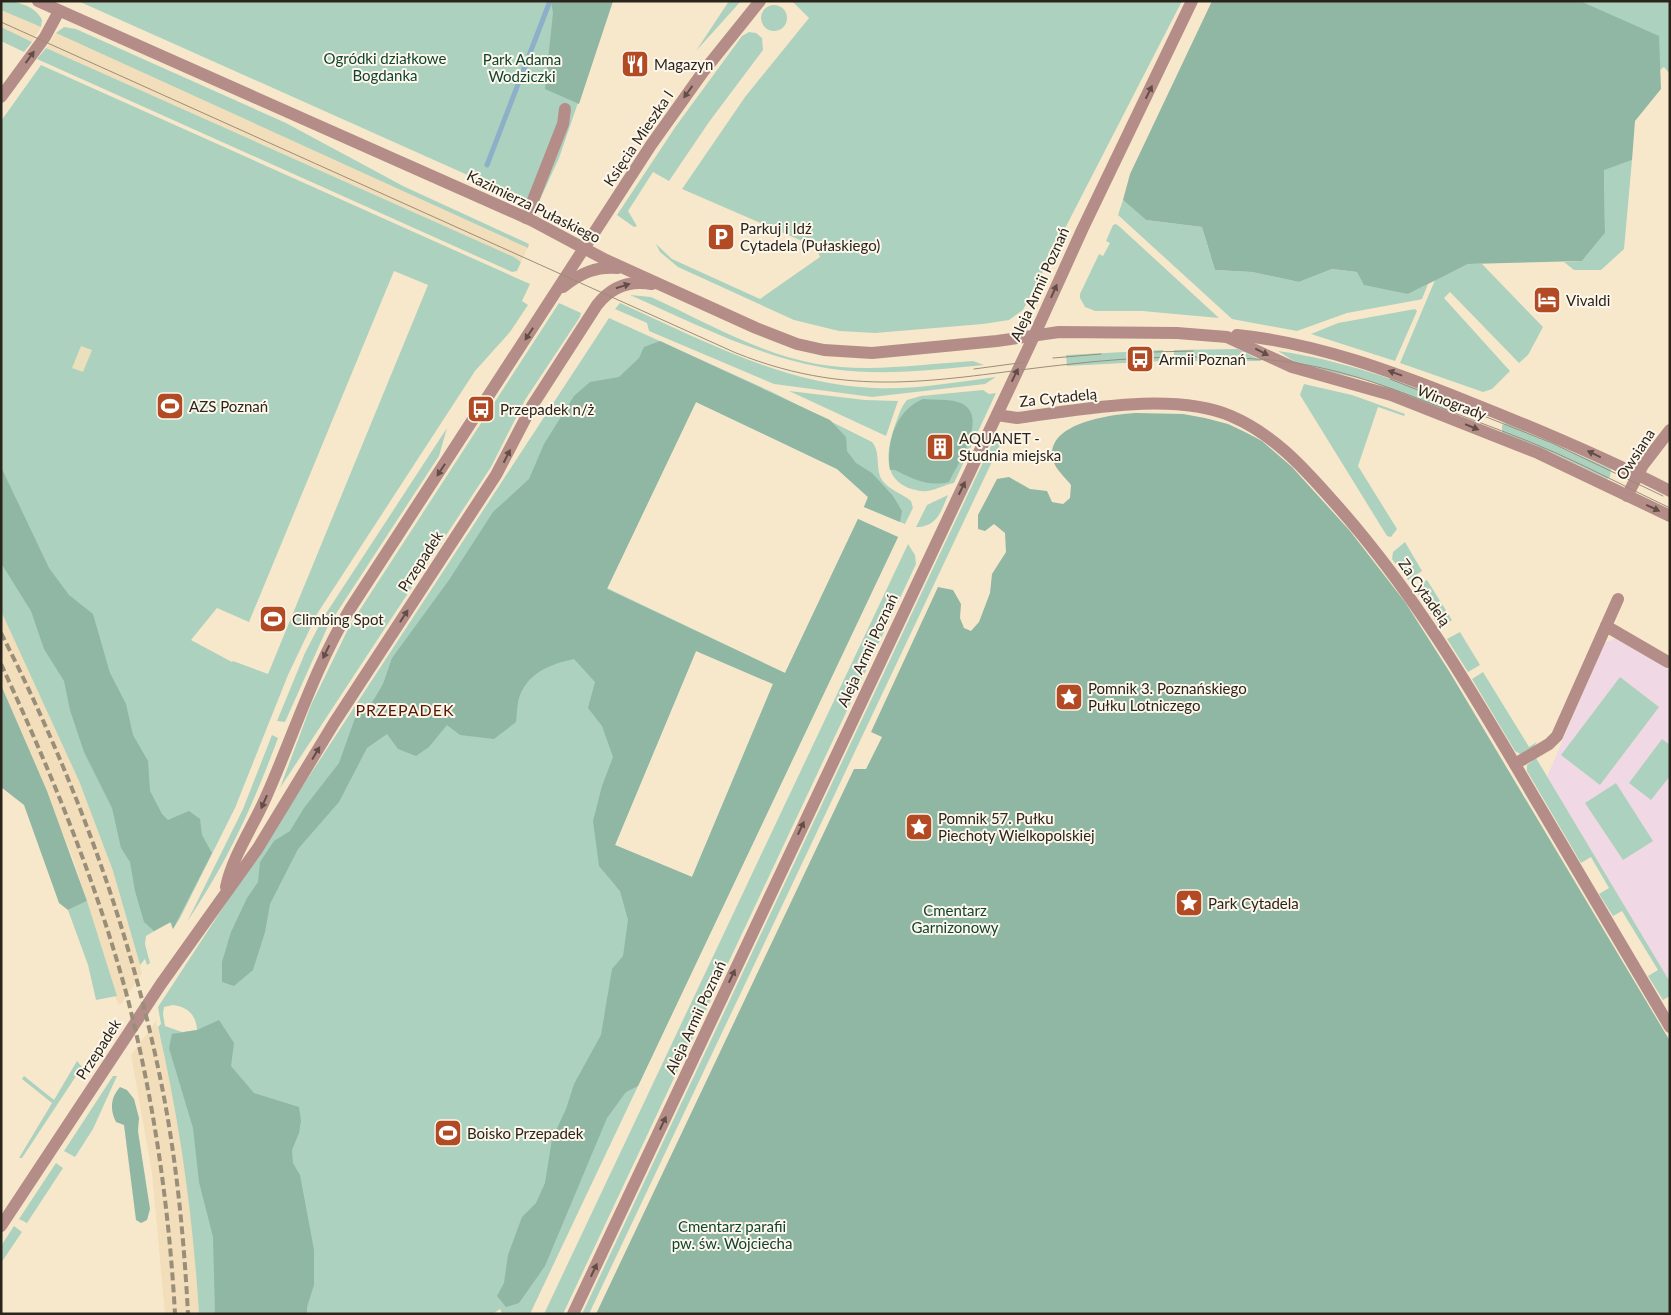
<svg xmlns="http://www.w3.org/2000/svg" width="1671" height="1315" viewBox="0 0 1671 1315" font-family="Lato,sans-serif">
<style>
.built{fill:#f2deba}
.education{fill:#f0d9e4}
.green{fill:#acd2bf;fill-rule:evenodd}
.forest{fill:#8fb7a4;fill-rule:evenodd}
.sand{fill:#eae0bb}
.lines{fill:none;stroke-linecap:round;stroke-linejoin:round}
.stream{stroke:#8eafc8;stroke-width:5}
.minor{stroke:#b58d88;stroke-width:12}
.tertiary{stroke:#b58d88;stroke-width:12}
.tram{stroke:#998e79;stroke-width:1}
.rail{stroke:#998e79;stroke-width:4;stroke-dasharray:8 4;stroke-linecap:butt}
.oneway{fill:#624e46}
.labels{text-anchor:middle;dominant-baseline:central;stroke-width:4;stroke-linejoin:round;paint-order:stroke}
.park-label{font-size:15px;fill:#0f4430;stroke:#fdf6eb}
.poi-label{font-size:15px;fill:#2a241a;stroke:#fdf6eb;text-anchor:start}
.street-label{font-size:15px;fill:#2a241a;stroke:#fdf6eb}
.neighbourhood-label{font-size:16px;letter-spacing:1px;fill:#581800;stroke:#fdf6eb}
</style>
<rect width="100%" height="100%" fill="#f8e8cb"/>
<g class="built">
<polygon points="1,10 41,27 32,42 1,27"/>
<polygon points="56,33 528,248 521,262 514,257 46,48"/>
<polygon points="1,611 79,781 113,871 142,973 121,1004 118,1005 74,861 1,685"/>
<polygon points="156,1021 172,1087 184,1159 194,1236 199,1314 165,1314 152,1173 131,1055"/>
</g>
<polygon class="education" points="1616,638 1670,670 1670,982 1547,777 1604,643"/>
<g class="green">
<path d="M1 1C16 1 35 5 42 20L41 27 1 10Z"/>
<polygon points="78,1 613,1 559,158 537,206"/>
<polygon points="729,1 741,1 696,51"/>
<polygon points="792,1 1182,1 1023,310 1009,320 983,324 875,333 839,331 794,320 678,267 660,252 656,244 672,259 760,299 820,257 816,247 682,189 745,97 809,18"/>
<polygon points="1430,1 1670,1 1670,74 1664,67 1660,70 1660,65"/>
<circle cx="774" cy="18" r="13"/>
<polygon points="1,27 32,42 24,52 1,41"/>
<polygon points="64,27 76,29 286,123 403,186 529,244 528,248 56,33"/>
<polygon points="749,32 756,33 762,38 763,50 709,122 669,181 653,172 628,211 637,226 634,227 617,215 676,126 742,36"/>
<polygon points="46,48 514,257 521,262 517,271 512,272 37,59"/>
<path d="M41 65 530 284 522 301 528 305 510 332 475 371 317 614 288 675 235 808 180 918 173 929 170 922 146 936 145 944 150 963 147 965 145 959 140 965 113 871 79 781 1 611V121ZM394 271 428 285 268 674 233 661 232 662 191 640 217 608 249 622Z"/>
<polygon points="1632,160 1624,249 1601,270 1574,270 1564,262 1582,261 1605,233 1604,169"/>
<polygon points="1123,200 1146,220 1202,227 1215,270 1252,272 1299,282 1332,269 1357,272 1408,294 1428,284 1422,299 1418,300 1347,313 1297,331 1232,319 1118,215"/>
<polygon points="1116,224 1120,227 1219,318 1142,311 1095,311 1085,307 1080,298 1080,294 1099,254 1103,256 1110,243 1106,241 1113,225"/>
<polygon points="1468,264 1482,264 1543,327 1528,355 1519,363 1450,292 1444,298 1510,371 1492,389 1483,392 1400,363 1435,280"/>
<path d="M630 295 651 297C704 321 759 354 817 364 869 373 922 364 973 361L984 365C933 370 883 376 832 369 762 359 694 323 630 295Z"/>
<polygon points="559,303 581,313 580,317 525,400 491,467 280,788 311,705 350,625"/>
<path d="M620 303C703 340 782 384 874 388 914 390 956 382 996 377L985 384 872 397 774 384 649 331 647 323 615 309Z"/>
<polygon points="1415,309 1417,311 1395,361 1311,334 1338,323"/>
<path d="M609 318 772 392 872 442C881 452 875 469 882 480 890 491 902 493 911 501L913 508 905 524 864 507 868 497 837 469 696 402 607 588 785 673 858 519 898 537 530 1314H502L500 1309 493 1314H199C193 1217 180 1122 158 1027L161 1024 158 1007ZM696 651 773 684 692 877 615 845ZM173 1005C188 1007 196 1015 197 1030L182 1032 165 1026 163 1014 164 1007Z"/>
<polygon points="1238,349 1262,361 1174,361 1174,350"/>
<polygon points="1163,350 1163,361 1067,366 1066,355"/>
<path d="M1278 351C1342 360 1399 381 1459 404L1460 408 1455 414 1366 380 1300 365Z"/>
<polygon points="1304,384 1352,395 1405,414 1404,416 1378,407 1358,466 1397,529 1391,537 1387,536 1300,395"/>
<path d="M983 390 989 394 996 393 954 483C943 485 931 493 920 491 883 485 885 456 894 428 898 418 900 408 907 400L921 396Z"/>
<polygon points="789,391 865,400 898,401 886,436"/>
<polygon points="1506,423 1611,469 1610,477 1607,479 1555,454 1502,433 1502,425"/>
<polygon points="447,428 439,456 328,626 285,722 277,721 305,653 323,618"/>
<polygon points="1007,430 589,1314 582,1314 976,477 992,444"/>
<path d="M948 495C941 512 937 527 916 527L927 505Z"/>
<polygon points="1405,542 1422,571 1408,580 1392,559 1393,552"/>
<polygon points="908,544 915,555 916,564 563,1314 544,1314"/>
<polygon points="1427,580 1452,620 1440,628 1414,588"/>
<polygon points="1460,632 1480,665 1468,672 1447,639"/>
<polygon points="1483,672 1529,747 1537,742 1531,750 1520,754 1515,751 1472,679"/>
<polygon points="1620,677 1659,707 1600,785 1561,755"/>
<path d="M272 735 278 738C252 808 228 860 187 922L243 809Z"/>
<polygon points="1662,739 1670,745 1670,776 1651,800 1629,783"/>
<polygon points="1536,758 1670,982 1670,996 1663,1000 1648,976 1658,970 1622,911 1613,916 1599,894 1609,888 1591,857 1581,863 1527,771 1527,765"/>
<polygon points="1616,783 1653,841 1623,860 1585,803"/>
<polygon points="87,901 117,996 96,1000 88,965 68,910"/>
<polygon points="77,1061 82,1067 22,1158 19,1158 52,1103 22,1079 24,1076 54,1100"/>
<polygon points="113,1076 117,1076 93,1129 75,1157 64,1151"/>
<polygon points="56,1163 63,1168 27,1223 19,1219"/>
<polygon points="14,1226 22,1232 1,1263 1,1246"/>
</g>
<g class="forest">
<polygon points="551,1 613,1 579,104 545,89 553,13"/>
<polygon points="1212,1 1580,1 1659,36 1661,89 1635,121 1632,160 1604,170 1605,233 1582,261 1468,264 1408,294 1364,285 1357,272 1332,269 1299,282 1252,272 1215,270 1202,227 1146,220 1123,200 1130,174"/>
<path d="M660 341 830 420 846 437 847 451 856 463 872 473 893 496 902 511 900 522 864 507 868 497 837 469 696 402 607 589 785 673 858 519 898 537 638 1086 626 1092 607 1118 545 1266 519 1303 506 1307 497 1296 504 1283 508 1255 522 1217 536 1203 545 1183 552 1139 566 1109 574 1084 601 1035 612 969 623 956 628 920 620 891 599 866 593 821 602 786 613 757 602 726 588 708 595 682 574 659C552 664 530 671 520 695 517 703 517 714 516 722L494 739 460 735 447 725 429 747 416 756 398 749 387 734 367 748 339 802 298 849 270 904 265 932 253 970 234 986 222 982V962L231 932 247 898 258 882 260 862 274 841 290 831 304 808 339 763 355 718 370 706 383 684 392 658 449 580 493 512 529 479 544 444 574 396 590 382 619 377 639 358 644 347ZM696 651 773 684 692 877 615 845Z"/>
<path d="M923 399C933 400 944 399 954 401 994 409 959 462 949 482 933 486 920 482 905 475 900 473 896 469 890 470 886 442 896 410 923 399Z"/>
<path d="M1137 413 1183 414 1205 418 1228 424 1245 432 1262 441 1292 467 1350 531 1405 602 1449 671 1670 1041V1314H596L854 769H866L882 737 871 732 938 587 953 590 961 604 960 618 964 628 971 631 979 622 990 593 992 574 1006 552 1005 533 994 524 985 531 978 529V515L997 479 1009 477 1030 489 1047 491 1052 502 1063 504 1070 498 1071 485C1066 478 1055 469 1053 460 1044 423 1112 414 1137 413Z"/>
<polygon points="1,467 49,568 69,595 93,614 110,673 126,704 133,735 148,761 150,791 162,814 168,820 189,811 200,819 202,835 212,853 173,929 171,922 154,931 144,922 135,891 130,862 121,848 112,808 84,752 70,710 64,681 44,649 31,611 1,563"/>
<polygon points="1,685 47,791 87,901 68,910 59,903 24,805 1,787"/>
<polygon points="219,1020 234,1043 231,1066 254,1093 299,1107 301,1121 299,1133 292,1150 293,1163 300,1175 314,1250 314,1285 307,1307 307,1314 215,1314 213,1237 199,1182 193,1128 169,1048 172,1034 197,1030"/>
<path d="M120 1087 127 1090 134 1099 139 1118 138 1131 150 1209 147 1220 141 1223 136 1220 124 1125 116 1122C110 1110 110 1098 120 1087Z"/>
</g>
<polygon class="sand" points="81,346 92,350 83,372 72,368"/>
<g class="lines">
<polyline class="stream" points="487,165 550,1"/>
<g class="minor">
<polyline points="1,97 45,37 59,11"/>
<polyline points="526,218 563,124 565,109"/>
<path d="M997 415 1017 418C1080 410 1172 391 1231 416 1273 434 1302 466 1332 500 1416 593 1477 700 1540 807 1584 881 1627 954 1670 1027"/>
<polyline points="1627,496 1643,465 1670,430"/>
<polyline points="1606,626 1668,662"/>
<polyline points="1515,764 1549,744 1557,736 1618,599"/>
</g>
<g class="tertiary">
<polyline points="38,1 531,220 606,260 756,328 797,344 824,350 872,353 997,341 1059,332 1177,333 1227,337 1292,367 1391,395 1538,453 1670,516"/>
<path d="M563 287C581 273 596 266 618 268"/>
<path d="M1237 335C1317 343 1394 372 1469 402 1537 429 1604 457 1670 491"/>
<path d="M226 887C233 855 253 827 266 797 294 734 314 669 350 609L651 145 703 72 760 1"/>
<path d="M1 1226 161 984 258 848 334 723 496 475 532 406 597 305C611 287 630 280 652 284"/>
<polyline points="573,1314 1034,336 1082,230 1192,1"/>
</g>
<g class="tram">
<path d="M1 22 736 353C859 402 947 377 1071 364 1132 357 1195 355 1256 359 1324 362 1385 385 1447 410 1483 424 1520 437 1556 453 1594 470 1632 490 1670 508"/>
<polyline points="1153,352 1193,351"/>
<polyline points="1053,358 1101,354"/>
<polyline points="974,369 1026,362"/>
<polyline points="1390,379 1552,443 1663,496"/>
</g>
<g class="rail">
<path d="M1 633C75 778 132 933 163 1092 177 1165 184 1239 188 1314"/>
<path d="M1 664C51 772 96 881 127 996 154 1100 169 1207 175 1314"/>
</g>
</g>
<defs><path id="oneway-solid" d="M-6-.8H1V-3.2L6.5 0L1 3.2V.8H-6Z" transform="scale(1.25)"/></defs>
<g class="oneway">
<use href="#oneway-solid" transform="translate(30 57) rotate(-54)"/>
<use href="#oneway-solid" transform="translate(688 92) rotate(126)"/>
<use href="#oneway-solid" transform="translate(1149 92) rotate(-64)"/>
<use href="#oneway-solid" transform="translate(623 286) rotate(-17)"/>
<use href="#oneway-solid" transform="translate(1054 291) rotate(-66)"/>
<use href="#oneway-solid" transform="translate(529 334) rotate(123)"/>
<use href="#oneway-solid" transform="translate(1262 352) rotate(27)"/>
<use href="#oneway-solid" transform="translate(1395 373) rotate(-160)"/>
<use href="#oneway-solid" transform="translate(1015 375) rotate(-64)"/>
<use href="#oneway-solid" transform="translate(1472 427) rotate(22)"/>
<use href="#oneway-solid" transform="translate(1594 454) rotate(-154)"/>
<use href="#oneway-solid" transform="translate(507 456) rotate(-63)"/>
<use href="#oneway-solid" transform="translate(441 470) rotate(123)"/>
<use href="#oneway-solid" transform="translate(962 488) rotate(-64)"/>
<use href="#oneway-solid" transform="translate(1653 508) rotate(25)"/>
<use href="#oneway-solid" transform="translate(404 616) rotate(-57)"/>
<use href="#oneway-solid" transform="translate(326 652) rotate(116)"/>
<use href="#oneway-solid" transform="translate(316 753) rotate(-59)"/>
<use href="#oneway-solid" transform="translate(264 802) rotate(114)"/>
<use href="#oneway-solid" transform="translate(801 828) rotate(-65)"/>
<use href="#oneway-solid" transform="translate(732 976) rotate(-65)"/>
<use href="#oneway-solid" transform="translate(663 1123) rotate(-65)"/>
<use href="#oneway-solid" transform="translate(594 1270) rotate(-65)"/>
</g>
<defs>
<g id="restaurant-square" transform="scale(1.4375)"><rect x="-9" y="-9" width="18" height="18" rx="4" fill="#b24b24" stroke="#fdf6eb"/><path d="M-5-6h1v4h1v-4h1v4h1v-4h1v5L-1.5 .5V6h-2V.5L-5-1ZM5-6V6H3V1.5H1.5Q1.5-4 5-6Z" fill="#fff"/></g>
<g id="parking-square" transform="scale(1.4375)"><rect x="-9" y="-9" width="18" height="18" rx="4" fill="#b24b24" stroke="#fdf6eb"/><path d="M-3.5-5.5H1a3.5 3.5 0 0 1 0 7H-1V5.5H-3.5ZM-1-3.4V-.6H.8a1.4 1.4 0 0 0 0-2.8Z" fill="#fff"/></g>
<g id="hotel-square" transform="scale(1.4375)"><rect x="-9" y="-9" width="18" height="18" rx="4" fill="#b24b24" stroke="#fdf6eb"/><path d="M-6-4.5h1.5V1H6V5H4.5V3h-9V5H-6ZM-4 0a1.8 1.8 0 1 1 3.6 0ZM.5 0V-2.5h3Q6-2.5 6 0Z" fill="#fff"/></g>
<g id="bus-square" transform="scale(1.4375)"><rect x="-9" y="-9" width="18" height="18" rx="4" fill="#b24b24" stroke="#fdf6eb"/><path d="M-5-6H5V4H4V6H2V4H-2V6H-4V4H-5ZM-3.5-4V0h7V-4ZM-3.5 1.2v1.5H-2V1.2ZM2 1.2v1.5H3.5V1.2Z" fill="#fff"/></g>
<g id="stadium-square" transform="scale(1.4375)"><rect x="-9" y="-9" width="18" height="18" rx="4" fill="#b24b24" stroke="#fdf6eb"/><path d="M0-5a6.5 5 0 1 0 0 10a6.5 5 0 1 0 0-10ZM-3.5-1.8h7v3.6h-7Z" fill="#fff"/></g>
<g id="building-square" transform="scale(1.4375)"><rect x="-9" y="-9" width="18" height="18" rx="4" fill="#b24b24" stroke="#fdf6eb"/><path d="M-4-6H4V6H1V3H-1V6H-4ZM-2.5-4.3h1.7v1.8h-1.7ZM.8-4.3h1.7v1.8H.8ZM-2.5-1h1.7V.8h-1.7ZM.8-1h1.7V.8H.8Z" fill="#fff"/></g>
<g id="sight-square" transform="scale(1.4375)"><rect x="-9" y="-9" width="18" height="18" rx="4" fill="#b24b24" stroke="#fdf6eb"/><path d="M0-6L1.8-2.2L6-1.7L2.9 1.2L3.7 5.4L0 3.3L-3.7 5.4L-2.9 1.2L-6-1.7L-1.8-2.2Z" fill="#fff"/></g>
</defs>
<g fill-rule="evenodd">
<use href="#restaurant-square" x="635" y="64"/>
<use href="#parking-square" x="721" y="237"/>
<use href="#hotel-square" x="1547" y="300"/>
<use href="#bus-square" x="1140" y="359"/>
<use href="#stadium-square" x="170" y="406"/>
<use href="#bus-square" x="481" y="409"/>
<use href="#building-square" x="940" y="447"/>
<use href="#stadium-square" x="273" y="619"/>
<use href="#sight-square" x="1069" y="697"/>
<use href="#sight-square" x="919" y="827"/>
<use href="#sight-square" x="1189" y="903"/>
<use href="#stadium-square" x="448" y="1133"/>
</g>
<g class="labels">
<g class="park-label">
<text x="385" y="58">Ogródki działkowe<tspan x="385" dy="17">Bogdanka</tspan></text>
<text x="522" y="59">Park Adama<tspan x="522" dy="17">Wodziczki</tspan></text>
<text x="955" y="910">Cmentarz<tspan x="955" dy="17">Garnizonowy</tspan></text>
<text x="732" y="1226">Cmentarz parafii<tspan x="732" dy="17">pw. św. Wojciecha</tspan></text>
</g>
<g class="poi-label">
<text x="654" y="64">Magazyn</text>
<text x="740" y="228">Parkuj i Idź<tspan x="740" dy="17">Cytadela (Pułaskiego)</tspan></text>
<text x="1566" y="300">Vivaldi</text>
<text x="1159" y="359">Armii Poznań</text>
<text x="189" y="406">AZS Poznań</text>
<text x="500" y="409">Przepadek n/ż</text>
<text x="959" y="438">AQUANET -<tspan x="959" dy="17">Studnia miejska</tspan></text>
<text x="292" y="619">Climbing Spot</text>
<text x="1088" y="688">Pomnik 3. Poznańskiego<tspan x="1088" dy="17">Pułku Lotniczego</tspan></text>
<text x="938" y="818">Pomnik 57. Pułku<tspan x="938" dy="17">Piechoty Wielkopolskiej</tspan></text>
<text x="1208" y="903">Park Cytadela</text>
<text x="467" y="1133">Boisko Przepadek</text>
</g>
<g class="street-label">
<text transform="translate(638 138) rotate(-56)">Księcia Mieszka I</text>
<text transform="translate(534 206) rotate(26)">Kazimierza Pułaskiego</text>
<text transform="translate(1039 284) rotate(-66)">Aleja Armii Poznań</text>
<text transform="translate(1058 397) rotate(-6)">Za Cytadelą</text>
<text transform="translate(1452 402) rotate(21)">Winogrady</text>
<text transform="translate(1635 454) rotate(-57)">Owsiana</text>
<text transform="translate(420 561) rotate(-57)">Przepadek</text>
<text transform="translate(1425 592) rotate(55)">Za Cytadelą</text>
<text transform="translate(867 650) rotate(-65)">Aleja Armii Poznań</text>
<text transform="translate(695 1017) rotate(-65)">Aleja Armii Poznań</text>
<text transform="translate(98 1049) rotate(-57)">Przepadek</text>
</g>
<g class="neighbourhood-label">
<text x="405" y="709">PRZEPADEK</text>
</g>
</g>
<rect width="1671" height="1315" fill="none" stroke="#2a241a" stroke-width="5"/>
</svg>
